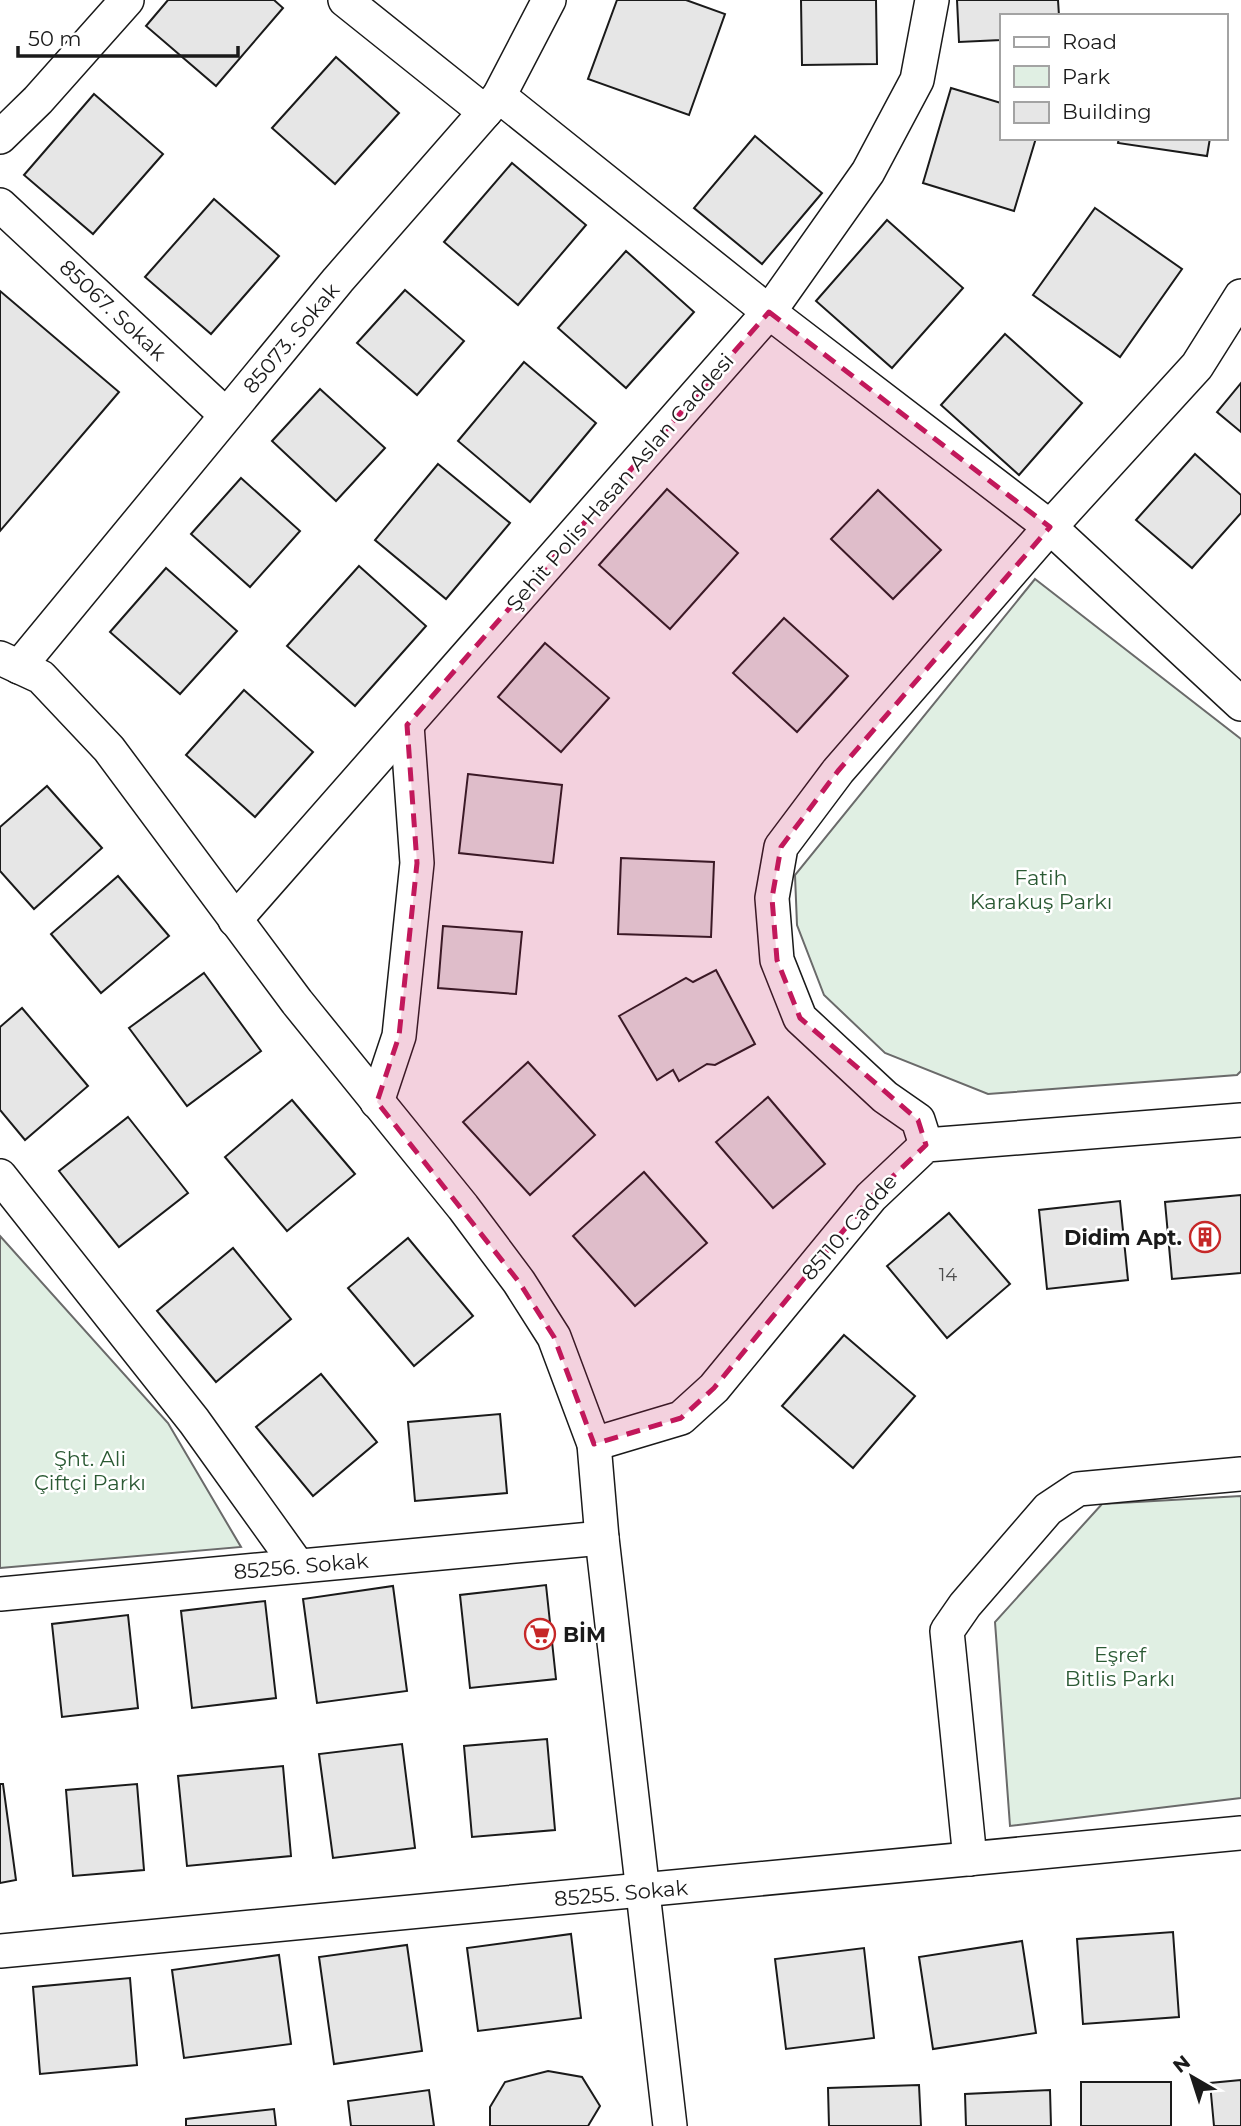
<svg xmlns="http://www.w3.org/2000/svg" width="1241" height="2126" viewBox="0 0 1241 2126" font-family="Montserrat,sans-serif">
<style>
.green{fill:#e0efe3;stroke:#6a6a6a;stroke-width:2}
.building{fill:#e6e6e6;stroke:#1a1a1a;stroke-width:2}
.lines{fill:none;stroke-linecap:round;stroke-linejoin:round}
.minor-casing{stroke:#1a1a1a;stroke-width:36}
.minor{stroke:#fff;stroke-width:33}
.marked{fill:#c2185b;fill-opacity:0.2;stroke:#c2185b;stroke-width:5;stroke-dasharray:14 9;stroke-linejoin:round}
.labels{text-anchor:middle;dominant-baseline:central;stroke-width:5;stroke-linejoin:round;paint-order:stroke}
.number-label{font-size:18px;fill:#4d4d4d}
.street-label{font-size:21px;fill:#1a1a1a;stroke:#fff}
.park-label{font-size:21px;fill:#2b5a34;stroke:#fff}
.poi-label{font-size:21px;font-weight:bold;fill:#1a1a1a;stroke:#fff;text-anchor:end}
</style>
<rect width="100%" height="100%" fill="#fff"/>
<g class="green">
<polygon points="1035,579 1241,739 1241,1071 1237,1075 988,1094 885,1053 824,995 797,925 795,875"/>
<polygon points="0,1236 168,1423 241,1547 0,1568"/>
<polygon points="1241,1496 1241,1798 1010,1826 995,1622 1102,1504"/>
</g>
<g class="building">
<polygon points="168,0 274,0 283,8 216,86 146,26"/>
<polygon points="617,0 686,0 725,14 689,115 588,79"/>
<polygon points="801,0 876,0 877,64 802,65"/>
<polygon points="957,0 1058,0 1059,16 1001,16 1001,40 959,42"/>
<polygon points="336,57 399,113 335,184 272,128"/>
<polygon points="951,88 1001,103 1001,138 1036,138 1014,211 923,183"/>
<polygon points="94,94 163,154 93,234 24,175"/>
<polygon points="755,136 822,193 762,264 694,208"/>
<polygon points="1119,138 1210,138 1207,156 1118,143"/>
<polygon points="512,163 586,225 518,305 444,242"/>
<polygon points="214,199 279,256 211,334 145,277"/>
<polygon points="1095,208 1182,269 1120,357 1033,295"/>
<polygon points="887,220 963,288 892,368 816,301"/>
<polygon points="626,251 694,312 626,388 558,328"/>
<polygon points="405,290 464,341 417,395 357,343"/>
<polygon points="0,291 119,392 0,531"/>
<polygon points="1005,334 1082,403 1019,475 941,405"/>
<polygon points="524,362 596,423 530,502 458,441"/>
<polygon points="1241,383 1241,432 1217,412"/>
<polygon points="320,389 385,448 336,501 272,441"/>
<polygon points="1195,454 1241,495 1241,513 1192,568 1136,520"/>
<polygon points="438,464 510,523 446,599 375,540"/>
<polygon points="241,478 300,531 250,587 191,534"/>
<polygon points="667,489 738,553 670,629 599,565"/>
<polygon points="878,490 941,550 893,599 831,539"/>
<polygon points="359,566 426,626 355,706 287,646"/>
<polygon points="166,568 237,631 180,694 110,632"/>
<polygon points="784,618 848,676 797,732 733,673"/>
<polygon points="545,643 609,698 561,752 498,697"/>
<polygon points="244,690 313,752 255,817 186,755"/>
<polygon points="468,774 562,785 553,863 459,853"/>
<polygon points="47,786 102,848 34,909 0,871 0,827"/>
<polygon points="621,858 714,862 711,937 618,934"/>
<polygon points="118,876 169,936 101,993 51,934"/>
<polygon points="443,926 522,932 516,994 438,988"/>
<polygon points="716,970 755,1044 715,1065 707,1064 679,1081 673,1070 657,1080 619,1016 686,978 693,982"/>
<polygon points="204,973 261,1051 187,1106 129,1028"/>
<polygon points="22,1008 88,1086 25,1140 0,1110 0,1027"/>
<polygon points="528,1062 595,1135 530,1195 463,1122"/>
<polygon points="768,1097 825,1164 773,1208 716,1142"/>
<polygon points="292,1100 355,1174 287,1231 225,1157"/>
<polygon points="128,1117 188,1193 119,1247 59,1171"/>
<polygon points="644,1172 707,1243 635,1306 573,1236"/>
<polygon points="1241,1195 1241,1273 1172,1279 1165,1202"/>
<polygon points="1120,1201 1128,1280 1047,1289 1039,1210"/>
<polygon points="949,1213 1010,1284 947,1338 887,1266"/>
<polygon points="408,1238 473,1316 414,1366 348,1288"/>
<polygon points="233,1248 291,1319 216,1382 157,1311"/>
<polygon points="844,1335 915,1396 853,1468 782,1406"/>
<polygon points="321,1374 377,1442 313,1496 256,1427"/>
<polygon points="500,1414 507,1493 415,1501 408,1422"/>
<polygon points="546,1585 556,1679 470,1688 460,1595"/>
<polygon points="393,1586 407,1691 317,1703 303,1599"/>
<polygon points="265,1601 276,1698 192,1708 181,1611"/>
<polygon points="128,1615 138,1708 62,1717 52,1624"/>
<polygon points="547,1739 555,1830 472,1837 464,1746"/>
<polygon points="402,1744 415,1848 333,1858 319,1754"/>
<polygon points="283,1766 291,1856 187,1866 178,1776"/>
<polygon points="0,1784 3,1784 16,1880 0,1883"/>
<polygon points="137,1784 144,1870 73,1876 66,1790"/>
<polygon points="1173,1932 1179,2017 1083,2024 1077,1939"/>
<polygon points="571,1934 581,2018 478,2031 467,1948"/>
<polygon points="1022,1941 1036,2033 933,2049 919,1957"/>
<polygon points="407,1945 422,2051 334,2064 319,1957"/>
<polygon points="864,1948 874,2038 786,2049 775,1959"/>
<polygon points="279,1955 291,2044 184,2058 172,1970"/>
<polygon points="130,1978 137,2065 40,2074 33,1987"/>
<polygon points="548,2071 582,2077 600,2106 588,2126 490,2126 490,2107 505,2082"/>
<polygon points="1241,2080 1241,2126 1214,2126 1210,2083"/>
<rect x="1081" y="2082" width="90" height="44"/>
<polygon points="919,2085 921,2126 829,2126 828,2088"/>
<polygon points="429,2090 434,2126 351,2126 348,2101"/>
<polygon points="1050,2090 1051,2126 966,2126 965,2094"/>
<polygon points="274,2109 276,2126 186,2126 186,2119"/>
</g>
<g class="lines">
<g class="minor-casing">
<g id="minor">
<polyline points="345,0 485,112"/>
<polyline points="499,96 769,312 1050,527 1241,704"/>
<polyline points="0,137 38,100 127,0"/>
<polyline points="0,205 226,415"/>
<polyline points="0,658 41,677 109,749 297,1002 463,1207 519,1282 554,1337 594,1444 602,1538 670,2126"/>
<polyline points="19,667 338,280 499,96 549,0"/>
<polyline points="235,920 769,312 868,172 917,80 932,0"/>
<polyline points="377,1102 399,1036 417,863 407,725"/>
<polyline points="926,1145 918,1120 885,1097 800,1018 777,960 772,898 781,847 838,771 1050,527 1197,366 1241,296"/>
<polyline points="0,1176 194,1421 298,1566"/>
<polyline points="594,1444 681,1418 714,1388 871,1197 926,1145 1241,1120"/>
<polyline points="0,1594 602,1538"/>
<polyline points="970,1859 947,1631 965,1605 1048,1509 1078,1489 1241,1474"/>
<polyline points="0,1951 1241,1833"/>
</g>
</g>
<use href="#minor" class="minor"/>
</g>
<path class="marked" d="M769 312 1050 527 838 771 781 847 772 898 777 960 800 1018 918 1120 926 1145 871 1197 714 1388 681 1418 594 1444 554 1337 519 1282 377 1102 399 1036 417 863 407 725Z"/>
<defs>
<g id="building-ring" transform="scale(1.575)"><circle r="9.5" fill="#fff" stroke="#c62828" stroke-width="1.5"/><path d="M-4-6H4V6H1V3H-1V6H-4ZM-2.5-4.3h1.7v1.8h-1.7ZM.8-4.3h1.7v1.8H.8ZM-2.5-1h1.7V.8h-1.7ZM.8-1h1.7V.8H.8Z" fill="#c62828"/></g>
<g id="supermarket-ring" transform="scale(1.575)"><circle r="9.5" fill="#fff" stroke="#c62828" stroke-width="1.5"/><path d="M-6-5.5h2.5l.6 2H6L4.5 2H-2.5L-4.4-4H-6ZM-1.5 3.2a1.3 1.3 0 1 0 .1 0ZM3 3.2a1.3 1.3 0 1 0 .1 0Z" fill="#c62828"/></g>
</defs>
<g fill-rule="evenodd">
<use href="#building-ring" x="1205" y="1237"/>
<use href="#supermarket-ring" x="540" y="1634"/>
</g>
<g class="labels">
<g class="number-label">
<text x="948" y="1275">14</text>
</g>
<g class="street-label">
<text transform="translate(113 310) rotate(43)">85067. Sokak</text>
<text transform="translate(291 338) rotate(-50)">85073. Sokak</text>
<text transform="translate(620 482) rotate(-49)">Şehit Polis Hasan Aslan Caddesi</text>
<text transform="translate(849 1227) rotate(-49)">85110. Cadde</text>
<text transform="translate(301 1566) rotate(-5)">85256. Sokak</text>
<text transform="translate(621 1893) rotate(-5)">85255. Sokak</text>
</g>
<g class="park-label">
<text x="1041" y="877">Fatih<tspan x="1041" dy="24">Karakuş Parkı</tspan></text>
<text x="90" y="1458">Şht. Ali<tspan x="90" dy="24">Çiftçi Parkı</tspan></text>
<text x="1120" y="1654">Eşref<tspan x="1120" dy="24">Bitlis Parkı</tspan></text>
</g>
<g class="poi-label">
<text x="1182" y="1237">Didim Apt.</text>
<text x="563" y="1634" text-anchor="start">BİM</text>
</g>
</g>
<rect x="1000" y="14" width="228" height="126" fill="#ffffff" stroke="#a3a3a3" stroke-width="2"/>
<rect x="1014" y="37" width="35" height="10" fill="#ffffff" stroke="#a3a3a3" stroke-width="2"/>
<text x="1062" y="49" font-size="21" fill="#1a1a1a">Road</text>
<rect x="1014" y="66" width="35" height="21" fill="#e0efe3" stroke="#a3a3a3" stroke-width="2"/>
<text x="1062" y="84" font-size="21" fill="#1a1a1a">Park</text>
<rect x="1014" y="102" width="35" height="21" fill="#e6e6e6" stroke="#a3a3a3" stroke-width="2"/>
<text x="1062" y="119" font-size="21" fill="#1a1a1a">Building</text>
<g transform="translate(1192 2077) rotate(321)" stroke="#ffffff" stroke-width="5" paint-order="stroke">
<path d="M0-5L12 26L0 18L-12 26Z" fill="#1a1a1a"/>
<text y="-10" font-size="19" font-weight="bold" text-anchor="middle" fill="#1a1a1a">N</text>
</g>
<path d="M18 46v10h220v-10" fill="none" stroke="#1a1a1a" stroke-width="3.5"/>
<text x="28" y="46" font-size="21" fill="#1a1a1a" stroke="#ffffff" stroke-width="5" paint-order="stroke">50 m</text>
</svg>
